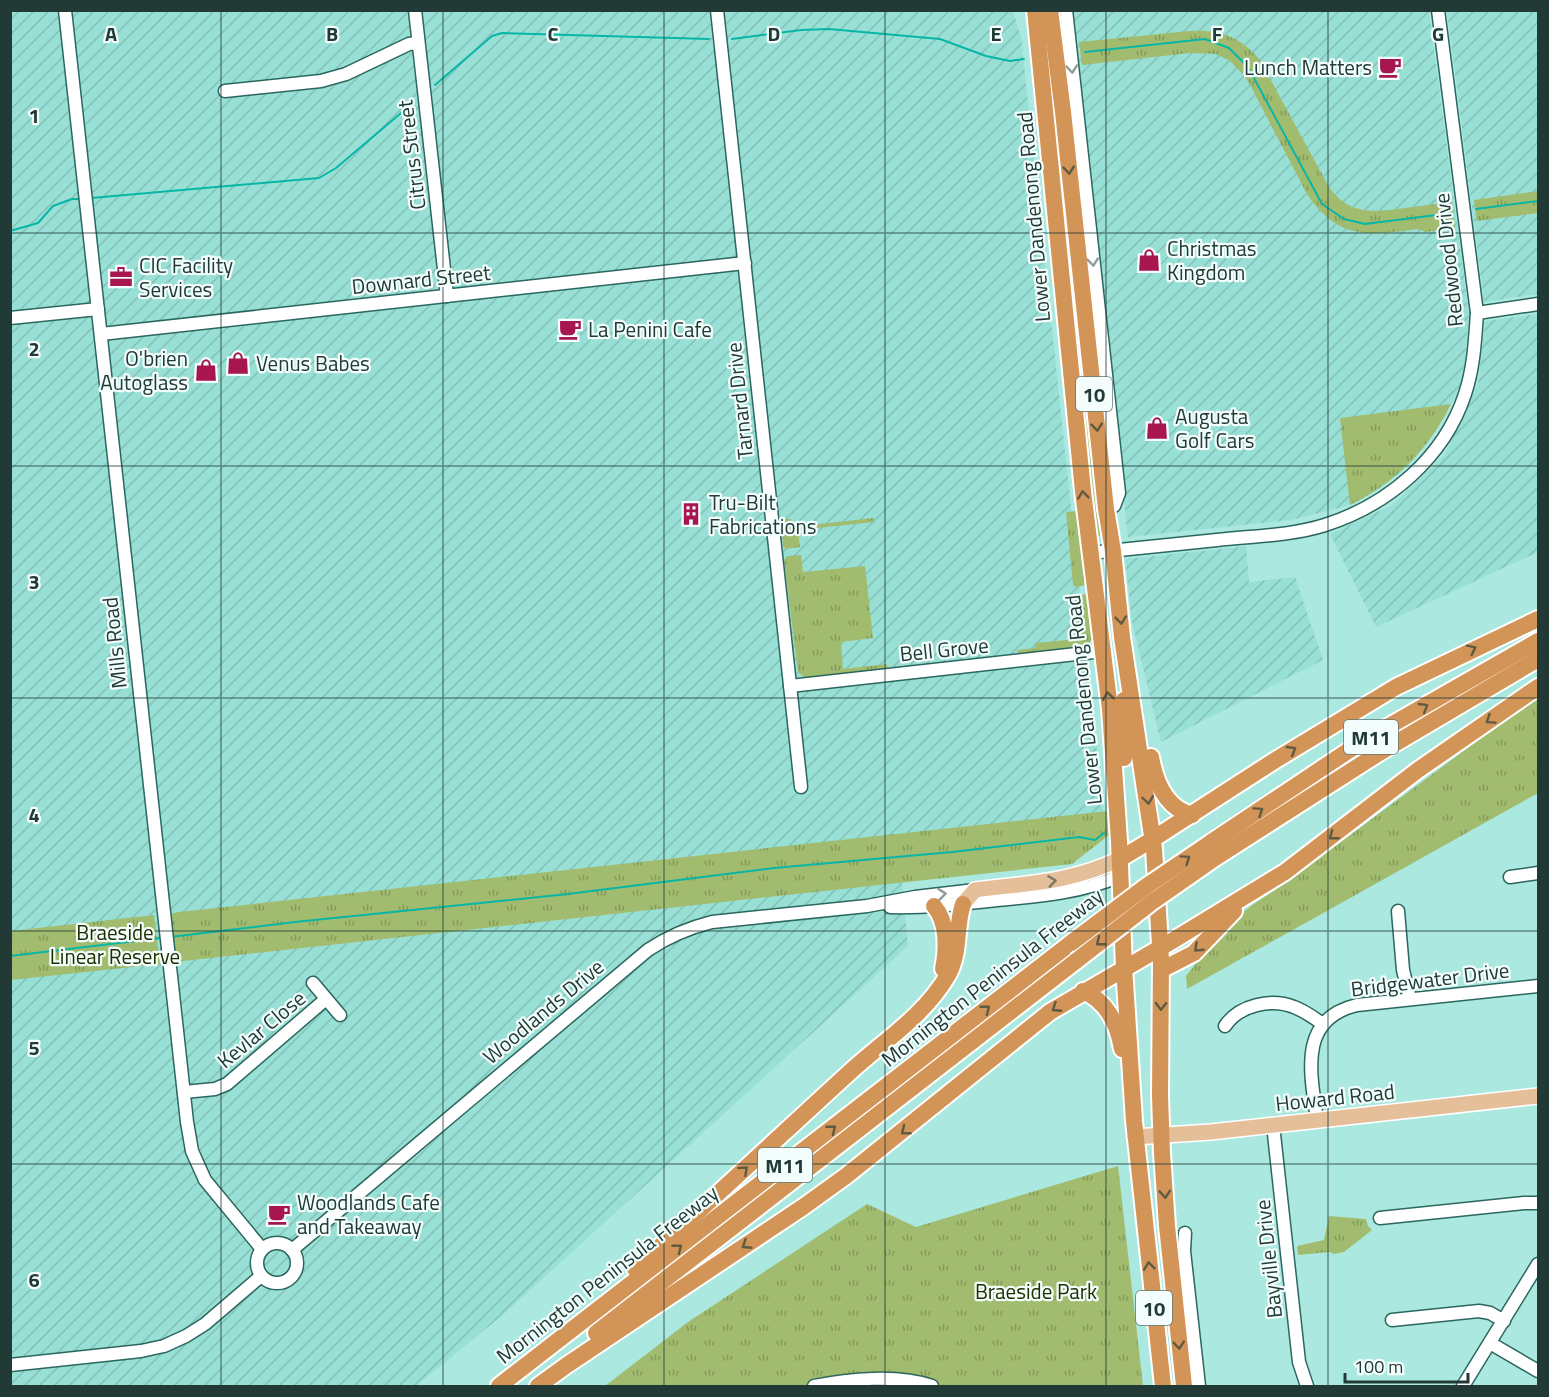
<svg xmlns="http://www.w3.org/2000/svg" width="1549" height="1397" viewBox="0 0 1549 1397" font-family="'Titillium Web',sans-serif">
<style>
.industrial{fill:url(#industrial-furrows)}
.grass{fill:url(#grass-tufts)}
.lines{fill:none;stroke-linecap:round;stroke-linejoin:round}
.stream{stroke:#08b6a7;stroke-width:2}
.minor-casing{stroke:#2b665f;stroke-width:15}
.major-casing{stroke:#fff;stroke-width:18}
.highway-casing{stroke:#fff;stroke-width:20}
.minor{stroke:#fff;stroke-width:12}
.major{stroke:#e5bf9a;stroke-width:15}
.highway{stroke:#d39557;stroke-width:16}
.highway-bridge-casing{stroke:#fff;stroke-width:20;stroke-linecap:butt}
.highway-bridge{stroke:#d39557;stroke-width:16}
.oneway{stroke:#909c9a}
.oneway2{stroke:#5f5a42}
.oneway3{stroke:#797663}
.grid{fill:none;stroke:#213a36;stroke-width:1.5;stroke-opacity:0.55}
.labels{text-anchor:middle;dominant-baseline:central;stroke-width:4.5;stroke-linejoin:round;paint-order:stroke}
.shield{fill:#f3fefc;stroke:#607571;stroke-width:1.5}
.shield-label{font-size:20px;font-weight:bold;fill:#213a36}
.poi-label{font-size:21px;fill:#213a36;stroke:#f3fefc;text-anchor:start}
.street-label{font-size:21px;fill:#213a36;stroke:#f3fefc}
.park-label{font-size:21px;fill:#212f00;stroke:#f3fefc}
.grid-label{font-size:20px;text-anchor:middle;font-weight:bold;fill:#213a36;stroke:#f3fefc;stroke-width:4.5;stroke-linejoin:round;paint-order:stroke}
</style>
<defs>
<pattern id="industrial-furrows" width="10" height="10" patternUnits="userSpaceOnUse" patternTransform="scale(1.5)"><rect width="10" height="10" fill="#98e0d5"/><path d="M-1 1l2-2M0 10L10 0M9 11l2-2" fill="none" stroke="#83c1b7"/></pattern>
<pattern id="grass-tufts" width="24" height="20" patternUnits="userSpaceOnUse" patternTransform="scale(1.5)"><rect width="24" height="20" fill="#a1bc6f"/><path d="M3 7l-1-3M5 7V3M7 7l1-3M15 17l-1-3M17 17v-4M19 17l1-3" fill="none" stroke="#839a5c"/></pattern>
</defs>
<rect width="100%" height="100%" fill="#abe8e0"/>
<g class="industrial">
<polygon points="10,11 1013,11 1021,37 1104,817 898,838 908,946 504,1314 416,1386 11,1386"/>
<polygon points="1073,11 1429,11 1469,315 1465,360 1459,388 1445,416 1432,436 1420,452 1402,471 1380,488 1350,505 1291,520 1128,537 1073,36"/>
<polygon points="1447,11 1538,11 1538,294 1484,302"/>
<polygon points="1538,314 1538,552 1376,627 1330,534 1392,505 1444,456 1478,383 1485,321"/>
<polygon points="1246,546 1249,582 1295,577 1323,660 1161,742 1132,622 1125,559"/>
</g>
<g class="grass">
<path d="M1189 31C1219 29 1240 36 1260 60L1329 187C1350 216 1374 212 1405 208 1420 206 1436 204 1452 202L1455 228 1426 232 1419 229C1369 235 1338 241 1307 194L1248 81 1239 70 1230 61 1216 54 1190 53 1082 65 1079 42Z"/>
<polygon points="1058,131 1101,512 1102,535 1099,536 1097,536 1078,385 1056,173"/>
<polygon points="1538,191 1538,213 1477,221 1474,200"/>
<path d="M1451 404C1429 449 1395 483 1350 505L1340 418Z"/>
<polygon points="1076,511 1079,512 1086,585 1076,587 1073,585 1066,512"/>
<polygon points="874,518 874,522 798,530 800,547 786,549 783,546 781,522 783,519 791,519 793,527"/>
<polygon points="801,555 803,572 865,566 873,638 841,642 843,669 887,664 887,670 811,678 805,678 798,672 784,560 787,556"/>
<path d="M1088 594C1090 611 1101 638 1084 648L1018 655 1017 650 1035 648V643L1078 639 1075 598 1077 595Z"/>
<polygon points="1538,696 1538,793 1187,989 1186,976 1227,925 1251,906 1288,881"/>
<polygon points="1108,811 1109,835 1072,864 174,962 169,914 179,912"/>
<polygon points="154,915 160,964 11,980 11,931"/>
<polygon points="1118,1166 1143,1386 605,1386 688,1322 867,1204 916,1227"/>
<polygon points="1329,1216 1366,1219 1368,1226 1372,1230 1344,1252 1335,1254 1329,1252 1298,1255 1297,1246 1324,1240"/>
</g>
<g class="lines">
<g class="stream">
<polyline points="732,39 801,30 829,29 940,39 986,56 1010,61 1024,59"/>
<polyline points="1085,52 1205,39 1229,48 1248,67 1322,204 1344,219 1365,224 1452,213"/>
<polyline points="435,85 492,36 502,33 709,39"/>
<polyline points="91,198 319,178 336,168 414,102"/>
<polyline points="1476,209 1538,201"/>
<polyline points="10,231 38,223 53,206 72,199 82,199"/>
<polyline points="170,937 295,922 568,894 774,868 952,852 1079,837 1095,840 1104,833"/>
<polyline points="10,956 161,938"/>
</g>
<g class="minor-casing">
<g id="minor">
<polyline points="65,10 187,1122 192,1151 205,1180 262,1249"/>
<polyline points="415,10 447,296"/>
<polyline points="717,10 801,787"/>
<polyline points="1066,10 1119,493 1114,506 1106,509"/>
<polyline points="225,91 321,81 346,74 409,44 418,43"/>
<polyline points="1477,313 1538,304"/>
<polyline points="10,318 98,309"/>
<polyline points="101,334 745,263"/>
<path d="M1090 553C1132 549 1174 544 1217 540 1252 536 1290 536 1325 525 1388 505 1444 458 1465 394 1474 367 1475 340 1477 313L1438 10"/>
<polyline points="790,686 1103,651"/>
<polyline points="1510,877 1538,873"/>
<path d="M890 907C926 908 961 904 997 900 1040 896 1080 893 1120 876"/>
<polyline points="1398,911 1403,970 1410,999"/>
<polyline points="313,983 340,1015"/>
<path d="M1225 1026C1239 1005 1271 998 1294 1007 1305 1011 1314 1018 1323 1024"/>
<polyline points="184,1092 215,1089 227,1084 326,999"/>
<path d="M1317 1120C1311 1075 1297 1019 1357 1005L1538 986"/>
<polyline points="1273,1125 1299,1362 1307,1386"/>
<polyline points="1380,1218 1524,1203 1538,1203"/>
<polyline points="1185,1233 1184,1251 1199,1386"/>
<circle cx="277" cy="1263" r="20"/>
<path d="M292 1250 648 950C669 936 688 928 712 922L867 906 915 897 975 890"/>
<polyline points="1392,1320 1479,1311 1490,1313 1504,1321"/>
<polyline points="1490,1343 1538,1371"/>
<polyline points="10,1365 141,1351 164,1346 186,1336 205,1324 261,1276"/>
<path d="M814 1386C848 1379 898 1374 932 1386"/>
<polyline points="1463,1386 1538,1264"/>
</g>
</g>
<g class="major-casing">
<g id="major">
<path d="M963 904 975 890C1028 883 1069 883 1120 859"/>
<polyline points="1135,1137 1211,1132 1538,1096"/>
</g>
</g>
<g class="highway-casing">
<g id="highway">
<polyline points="1035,10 1083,491 1110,709 1119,841 1124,967 1134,1121 1163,1386"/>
<polyline points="1050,10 1063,112 1106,509 1113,551 1122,637 1154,849 1161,960 1160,1096 1162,1153 1167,1226 1184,1386"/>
<path d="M1151 757C1155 780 1165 808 1192 815"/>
<polyline points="1124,758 1124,700"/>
<polyline points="1210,843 1363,741 1538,641"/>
<polyline points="1215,858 1379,753 1538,659"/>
<polyline points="1120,859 1153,839 1274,761 1396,687 1538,619"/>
<path d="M934 906C948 922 947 950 943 969"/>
<polyline points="1161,970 1194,953 1234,911"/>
<path d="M1083 991C1107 1001 1118 1025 1122 1049"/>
<path d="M635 1269C707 1204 779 1137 851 1071 885 1040 924 1016 948 975 961 951 955 928 963 904"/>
<polyline points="596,1333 1076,961"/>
<polyline points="499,1386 1071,943"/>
<polyline points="538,1386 567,1365 803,1207 846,1176 1050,1012 1172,941 1285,872 1418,770 1538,687"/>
</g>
</g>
<use href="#minor" class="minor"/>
<use href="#major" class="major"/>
<use href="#highway" class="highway"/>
<g class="highway-bridge-casing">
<g id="highway-bridge">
<polyline points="1071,943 1148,885 1210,843"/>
<polyline points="1076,961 1152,902 1215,858"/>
</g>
</g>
<use href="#highway-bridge" class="highway-bridge"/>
</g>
<defs><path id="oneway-chevron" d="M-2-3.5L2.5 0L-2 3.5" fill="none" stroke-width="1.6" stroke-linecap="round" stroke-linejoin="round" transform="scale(1.5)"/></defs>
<g class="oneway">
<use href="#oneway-chevron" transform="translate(1072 69) rotate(84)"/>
<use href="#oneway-chevron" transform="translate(1093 262) rotate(84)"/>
<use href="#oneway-chevron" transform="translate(942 894) rotate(-6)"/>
</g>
<g class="oneway2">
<use href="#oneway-chevron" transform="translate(1069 170) rotate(84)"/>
<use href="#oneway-chevron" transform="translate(1097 427) rotate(84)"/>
<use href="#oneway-chevron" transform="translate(1083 495) rotate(-96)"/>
<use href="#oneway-chevron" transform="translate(1121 620) rotate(84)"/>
<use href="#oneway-chevron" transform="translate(1472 649) rotate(-26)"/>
<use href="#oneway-chevron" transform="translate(1108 696) rotate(-97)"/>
<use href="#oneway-chevron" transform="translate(1424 707) rotate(-30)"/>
<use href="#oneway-chevron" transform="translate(1490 720) rotate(146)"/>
<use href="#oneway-chevron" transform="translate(1292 750) rotate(-31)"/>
<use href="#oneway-chevron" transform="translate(1148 800) rotate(82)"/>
<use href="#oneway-chevron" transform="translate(1259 811) rotate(-34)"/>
<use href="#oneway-chevron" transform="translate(1333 836) rotate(142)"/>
<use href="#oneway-chevron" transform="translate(1186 859) rotate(-35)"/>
<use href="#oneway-chevron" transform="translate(1100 942) rotate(142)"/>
<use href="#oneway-chevron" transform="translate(1198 948) rotate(137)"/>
<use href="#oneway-chevron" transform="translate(1161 1006) rotate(91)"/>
<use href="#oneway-chevron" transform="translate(1056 1008) rotate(147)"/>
<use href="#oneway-chevron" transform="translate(986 1009) rotate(-38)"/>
<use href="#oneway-chevron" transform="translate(832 1129) rotate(-38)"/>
<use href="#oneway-chevron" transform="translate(905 1131) rotate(141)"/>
<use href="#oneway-chevron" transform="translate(744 1170) rotate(-42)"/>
<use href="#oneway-chevron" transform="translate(1165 1194) rotate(86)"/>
<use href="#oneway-chevron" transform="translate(746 1245) rotate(147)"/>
<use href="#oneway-chevron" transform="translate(678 1248) rotate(-38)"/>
<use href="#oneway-chevron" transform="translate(1149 1266) rotate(-97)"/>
<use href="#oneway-chevron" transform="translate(1179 1345) rotate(84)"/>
</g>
<use class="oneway3" href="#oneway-chevron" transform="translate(1052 881) rotate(-8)"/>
<path class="grid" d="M221 10V1386M443 10V1386M664 10V1386M885 10V1386M1106 10V1386M1328 10V1386M10 233H1538M10 466H1538M10 698H1538M10 931H1538M10 1164H1538"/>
<defs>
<g id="cafe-bare" transform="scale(1.8)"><path d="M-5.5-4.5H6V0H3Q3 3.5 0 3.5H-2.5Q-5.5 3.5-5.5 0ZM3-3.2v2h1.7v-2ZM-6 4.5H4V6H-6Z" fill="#a81650" stroke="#f3fefc" stroke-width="2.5" paint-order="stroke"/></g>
<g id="shop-bare" transform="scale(1.8)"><path d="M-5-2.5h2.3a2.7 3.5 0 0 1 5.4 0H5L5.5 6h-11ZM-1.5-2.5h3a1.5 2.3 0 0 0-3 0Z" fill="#a81650" stroke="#f3fefc" stroke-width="2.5" paint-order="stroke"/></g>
<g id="office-bare" transform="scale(1.8)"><path d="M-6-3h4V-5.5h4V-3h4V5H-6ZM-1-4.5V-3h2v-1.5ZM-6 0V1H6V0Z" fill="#a81650" stroke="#f3fefc" stroke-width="2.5" paint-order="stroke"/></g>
<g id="building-bare" transform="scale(1.8)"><path d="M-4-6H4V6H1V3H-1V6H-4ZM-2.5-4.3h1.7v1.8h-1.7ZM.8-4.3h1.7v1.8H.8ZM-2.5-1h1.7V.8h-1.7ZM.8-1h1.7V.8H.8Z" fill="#a81650" stroke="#f3fefc" stroke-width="2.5" paint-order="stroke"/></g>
</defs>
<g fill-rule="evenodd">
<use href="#cafe-bare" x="1390" y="67"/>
<use href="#shop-bare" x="1149" y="260"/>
<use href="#office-bare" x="121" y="277"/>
<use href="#cafe-bare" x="570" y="329"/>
<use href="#shop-bare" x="238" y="363"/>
<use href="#shop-bare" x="206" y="370"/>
<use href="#shop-bare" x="1157" y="428"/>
<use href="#building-bare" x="691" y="514"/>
<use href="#cafe-bare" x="279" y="1214"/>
</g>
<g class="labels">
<g class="shield">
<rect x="1076" y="377" width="36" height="34" rx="4.5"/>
<rect x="1344" y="720" width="54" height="34" rx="4.5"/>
<rect x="758" y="1148" width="54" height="34" rx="4.5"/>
<rect x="1136" y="1291" width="36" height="34" rx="4.5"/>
</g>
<g class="shield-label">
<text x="1094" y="394">10</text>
<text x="1371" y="737">M11</text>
<text x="785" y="1165">M11</text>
<text x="1154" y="1308">10</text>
</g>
<g class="poi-label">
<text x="1372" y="67" text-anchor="end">Lunch Matters</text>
<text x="1167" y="248">Christmas<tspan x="1167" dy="24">Kingdom</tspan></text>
<text x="139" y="265">CIC Facility<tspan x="139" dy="24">Services</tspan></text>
<text x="588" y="329">La Penini Cafe</text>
<text x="188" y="358" text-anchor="end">O'brien<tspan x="188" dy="24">Autoglass</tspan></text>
<text x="256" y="363">Venus Babes</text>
<text x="1175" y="416">Augusta<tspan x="1175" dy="24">Golf Cars</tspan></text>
<text x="709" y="502">Tru-Bilt<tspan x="709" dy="24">Fabrications</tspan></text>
<text x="297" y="1202">Woodlands Cafe<tspan x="297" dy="24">and Takeaway</tspan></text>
</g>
<g class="street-label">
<text transform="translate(411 155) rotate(-97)">Citrus Street</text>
<text transform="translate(1033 217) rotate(-95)">Lower Dandenong Road</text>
<text transform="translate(1448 260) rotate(-96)">Redwood Drive</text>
<text transform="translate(421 279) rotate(-6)">Downard Street</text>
<text transform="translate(739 401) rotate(-96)">Tarnard Drive</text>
<text transform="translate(114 643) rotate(-96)">Mills Road</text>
<text transform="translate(944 649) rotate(-6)">Bell Grove</text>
<text transform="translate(1083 700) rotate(-96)">Lower Dandenong Road</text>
<text transform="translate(992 977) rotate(-38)">Mornington Peninsula Freeway</text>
<text transform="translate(1430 979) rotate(-7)">Bridgewater Drive</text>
<text transform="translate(543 1011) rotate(-40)">Woodlands Drive</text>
<text transform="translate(261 1029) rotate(-40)">Kevlar Close</text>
<text transform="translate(1335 1097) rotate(-6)">Howard Road</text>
<text transform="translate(1268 1259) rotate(-96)">Bayville Drive</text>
<text transform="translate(607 1274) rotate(-38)">Mornington Peninsula Freeway</text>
</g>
<g class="park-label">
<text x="115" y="932">Braeside<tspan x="115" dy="24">Linear Reserve</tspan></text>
<text x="1036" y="1291">Braeside Park</text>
</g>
</g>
<g class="grid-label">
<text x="111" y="41">A</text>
<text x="332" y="41">B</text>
<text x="553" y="41">C</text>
<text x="774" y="41">D</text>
<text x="996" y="41">E</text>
<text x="1217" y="41">F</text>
<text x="1438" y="41">G</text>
<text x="34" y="123">1</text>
<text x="34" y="356">2</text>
<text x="34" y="589">3</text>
<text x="34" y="822">4</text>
<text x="34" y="1055">5</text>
<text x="34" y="1287">6</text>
</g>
<rect width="1549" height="1397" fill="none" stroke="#213a36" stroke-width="24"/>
<path d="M1345 1373v9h123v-9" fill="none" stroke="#213a36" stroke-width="3"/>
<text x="1354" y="1373" font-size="18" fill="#213a36" stroke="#f3fefc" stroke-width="4.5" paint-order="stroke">100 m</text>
</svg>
